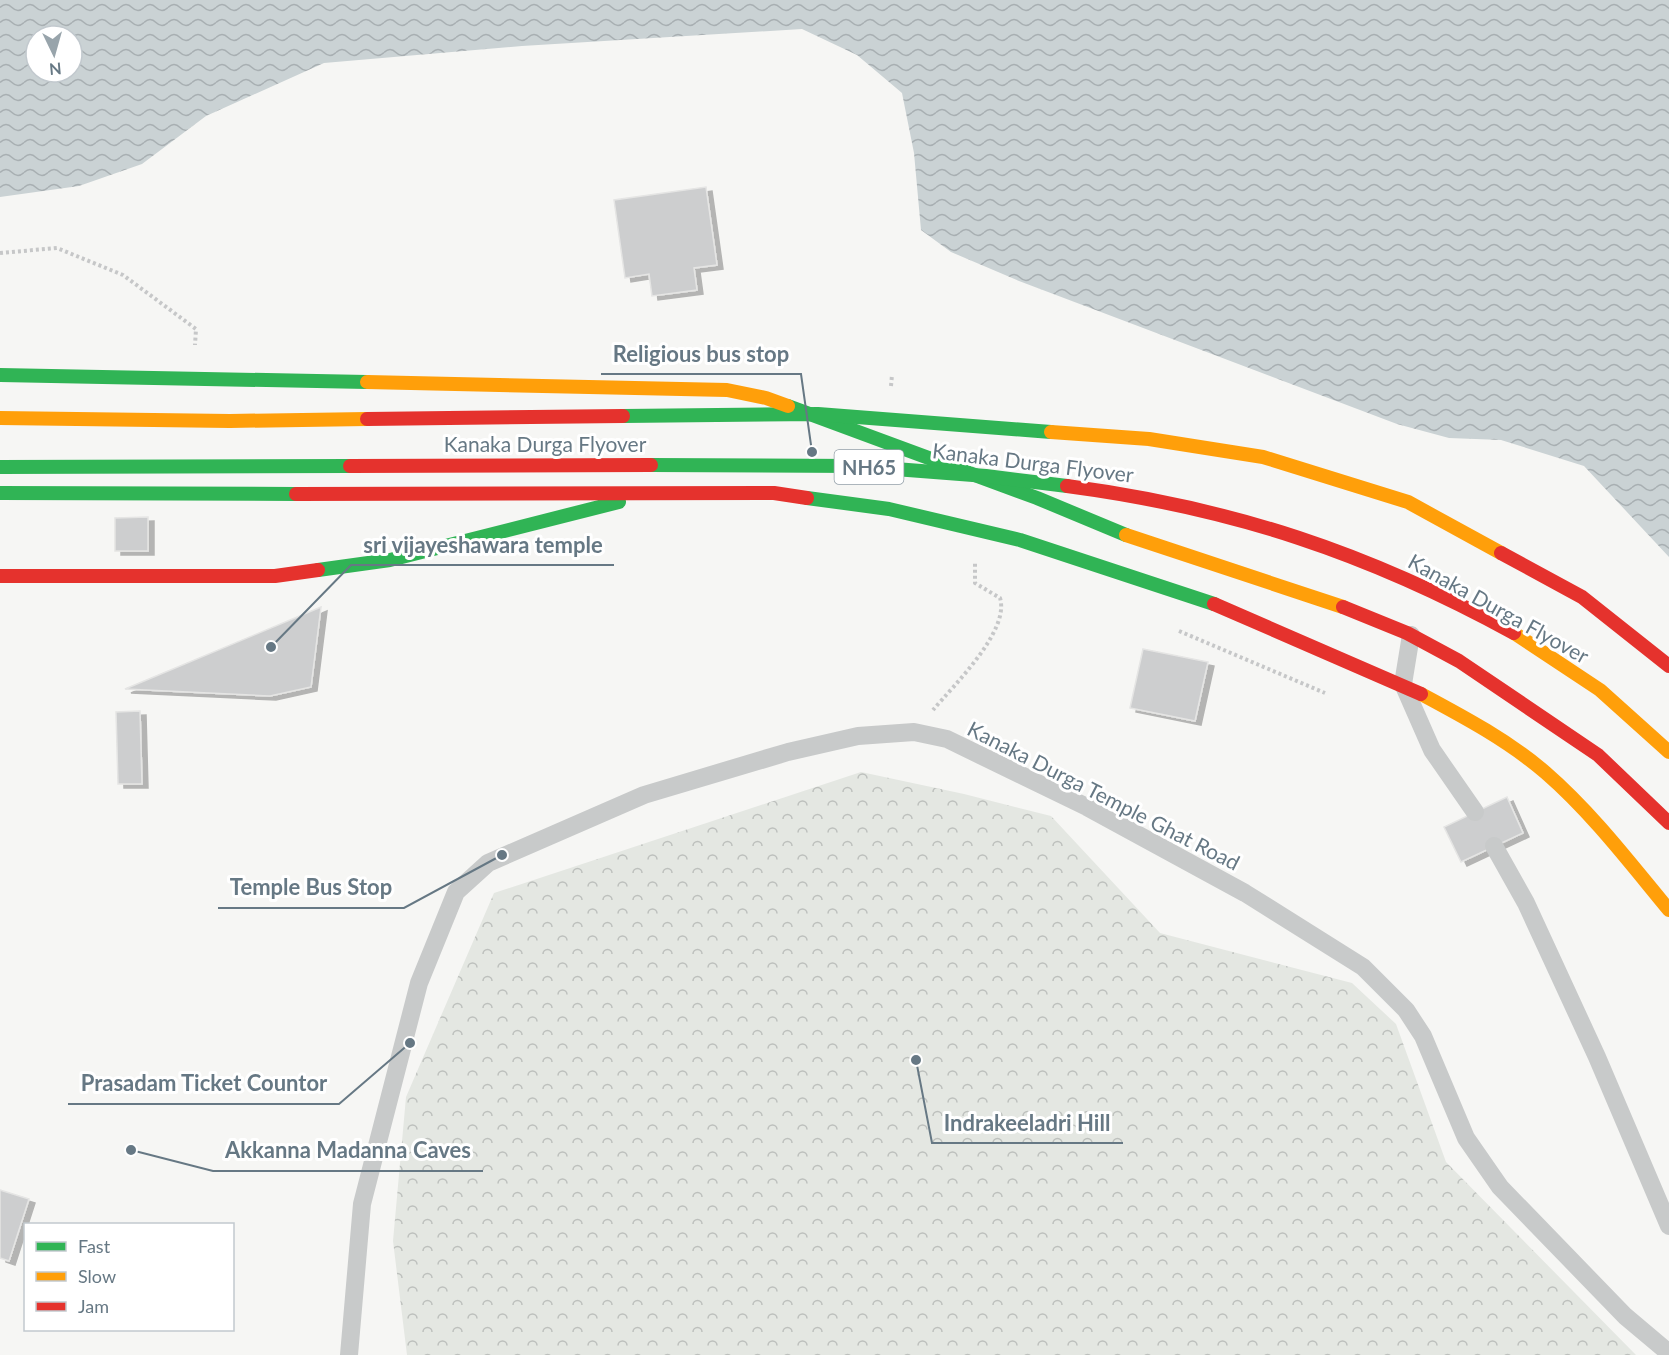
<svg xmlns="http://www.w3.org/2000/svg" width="1669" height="1355" viewBox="0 0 1669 1355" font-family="Lato,sans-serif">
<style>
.forest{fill:url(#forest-crowns)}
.water{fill:url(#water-waves);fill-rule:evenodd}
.building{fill:#cdcecf;stroke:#e5e5e4;stroke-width:1.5;filter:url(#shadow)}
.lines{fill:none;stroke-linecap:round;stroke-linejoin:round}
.path{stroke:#c6c7c8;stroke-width:4;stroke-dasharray:3 3;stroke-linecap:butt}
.lane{stroke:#c8caca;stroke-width:18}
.fast{stroke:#30b455;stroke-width:14}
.slow{stroke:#ff9f0a;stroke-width:14}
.jam{stroke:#e5322d;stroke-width:14}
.labels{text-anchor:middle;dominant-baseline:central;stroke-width:6;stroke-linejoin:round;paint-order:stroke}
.shield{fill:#fff;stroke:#94a0a9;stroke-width:1.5}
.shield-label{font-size:20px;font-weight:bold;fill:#667884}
.street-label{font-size:21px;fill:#667884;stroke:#fff}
.leader{fill:none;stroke:#667884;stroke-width:2}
.callout-dot{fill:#667884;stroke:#fff;stroke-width:2}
.callout-label{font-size:22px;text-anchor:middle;font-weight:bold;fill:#667884;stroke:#fff;stroke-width:6;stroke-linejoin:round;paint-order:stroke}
</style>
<defs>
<pattern id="forest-crowns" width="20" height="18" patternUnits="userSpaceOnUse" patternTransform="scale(1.5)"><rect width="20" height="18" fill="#e4e7e2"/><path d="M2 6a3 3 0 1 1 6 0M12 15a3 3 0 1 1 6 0" fill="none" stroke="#bdc0bd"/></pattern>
<pattern id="water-waves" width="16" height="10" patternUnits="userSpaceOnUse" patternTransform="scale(1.5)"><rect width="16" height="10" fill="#cad2d4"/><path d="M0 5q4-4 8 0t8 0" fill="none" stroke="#a8afb2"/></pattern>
<filter id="shadow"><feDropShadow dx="6" dy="4" stdDeviation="0" flood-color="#0004"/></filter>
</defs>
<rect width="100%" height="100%" fill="#f6f6f4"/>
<polygon class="forest" points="861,772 964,794 1051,816 1160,933 1352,983 1396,1024 1446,1162 1636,1355 407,1355 393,1241 406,1097 494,893"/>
<path class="water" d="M0 0H1669V557L1584 466 1501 440 1449 438 1397 424 1019 281 951 252 921 230 914 153 902 93 857 55 802 29 522 46 324 63 206 116 142 164 79 186 0 197ZM36 36H72V72H36Z"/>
<g class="building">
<polygon points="706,187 717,265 694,268 697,290 652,296 649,274 625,278 614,200"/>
<polygon points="148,517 148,551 115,551 115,518"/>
<polygon points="321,607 311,687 270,696 125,689"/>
<polygon points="1143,649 1208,662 1195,721 1130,708"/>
<polygon points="140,711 142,784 118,784 116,712"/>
<polygon points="1507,797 1523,833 1461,862 1444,827"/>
<polygon points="0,1190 29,1199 9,1261 0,1258"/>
</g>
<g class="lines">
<g class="path">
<polyline points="0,253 57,248 123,275 196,329 195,345"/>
<polyline points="891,386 892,375"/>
<polyline points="1179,631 1325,693"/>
<path d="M933 710C954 685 1010 631 1000 598L975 583V563"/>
</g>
<g class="lane">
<polyline points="1411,635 1403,684 1432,750 1475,812"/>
<polyline points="1494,846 1526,903 1597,1057 1669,1226"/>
<polyline points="349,1355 362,1204 419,983 456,892 488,863 644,795 788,752 858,736 914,732 947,739 1087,807 1245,893 1363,967 1406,1010 1423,1036 1466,1138 1500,1187 1625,1316 1669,1353"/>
</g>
<g class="fast">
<polyline points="0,375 367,382"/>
<polyline points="788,406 1037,498 1126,535"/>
<polyline points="623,416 818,414 1051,432"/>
<polyline points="651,465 856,466 986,476 1067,486"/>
<polyline points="0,467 350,466"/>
<polyline points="0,493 296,494"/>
<polyline points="807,498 889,509 1020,540 1214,604"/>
<polyline points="318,570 390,560 619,502"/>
</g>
<g class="slow">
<polyline points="367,382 727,390 766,398 788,406"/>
<polyline points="0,418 230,421 367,419"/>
<polyline points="1051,432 1149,439 1263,457 1408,502 1501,553"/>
<polyline points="1126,535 1343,607"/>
<polyline points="1514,633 1600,690 1669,752"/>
<path d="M1421 694C1464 717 1509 741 1546 773 1592 813 1630 863 1669 910"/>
</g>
<g class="jam">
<polyline points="367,419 623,416"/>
<polyline points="350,466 651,465"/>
<path d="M1067 486C1233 508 1368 553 1514 633"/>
<polyline points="296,494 774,493 807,498"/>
<polyline points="1501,553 1582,597 1669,666"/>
<polyline points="0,576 275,576 318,570"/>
<polyline points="1214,604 1421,694"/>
<polyline points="1343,607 1407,633 1459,661 1598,755 1669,823"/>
</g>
</g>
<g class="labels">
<rect class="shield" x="834.5" y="450" width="69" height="34" rx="4.5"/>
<g class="shield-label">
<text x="869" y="467">NH65</text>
</g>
<g class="street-label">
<text x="545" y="443">Kanaka Durga Flyover</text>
<text transform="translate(1033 462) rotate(7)">Kanaka Durga Flyover</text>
<text transform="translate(1499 608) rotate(29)">Kanaka Durga Flyover</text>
<text transform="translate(1104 795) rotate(27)">Kanaka Durga Temple Ghat Road</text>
</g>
</g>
<path class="leader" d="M812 452L801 374H601M271 647L351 565H614M502 855L404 908H218M410 1043L339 1104H68M916 1060L932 1143H1123M131 1150L213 1171H483"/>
<g class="callout-dot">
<circle cx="812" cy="452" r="6"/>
<circle cx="271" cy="647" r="6"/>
<circle cx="502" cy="855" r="6"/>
<circle cx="410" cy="1043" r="6"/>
<circle cx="916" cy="1060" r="6"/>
<circle cx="131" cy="1150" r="6"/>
</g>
<g class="callout-label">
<text x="701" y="362">Religious bus stop</text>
<text x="483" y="553">sri vijayeshawara temple</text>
<text x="311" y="895">Temple Bus Stop</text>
<text x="204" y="1091">Prasadam Ticket Countor</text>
<text x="1027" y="1131">Indrakeeladri Hill</text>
<text x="348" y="1158">Akkanna Madanna Caves</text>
</g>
<rect x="24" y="1223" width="210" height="108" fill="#ffffff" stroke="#c2c9ce" stroke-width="1.5"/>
<rect x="36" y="1242" width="30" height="9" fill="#30b455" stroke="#c2c9ce" stroke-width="1.5"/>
<text x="78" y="1253" font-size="18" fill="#667884">Fast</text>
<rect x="36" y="1272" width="30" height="9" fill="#ff9f0a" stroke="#c2c9ce" stroke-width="1.5"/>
<text x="78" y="1283" font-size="18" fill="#667884">Slow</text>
<rect x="36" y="1302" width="30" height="9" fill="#e5322d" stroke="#c2c9ce" stroke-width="1.5"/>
<text x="78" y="1313" font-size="18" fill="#667884">Jam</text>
<g transform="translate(54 54) rotate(175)"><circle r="28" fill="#ffffff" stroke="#c2c9ce" stroke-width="1.5"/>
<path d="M0-4.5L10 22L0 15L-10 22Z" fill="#98a4ab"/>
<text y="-9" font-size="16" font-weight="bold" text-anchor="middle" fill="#667884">N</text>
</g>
</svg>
